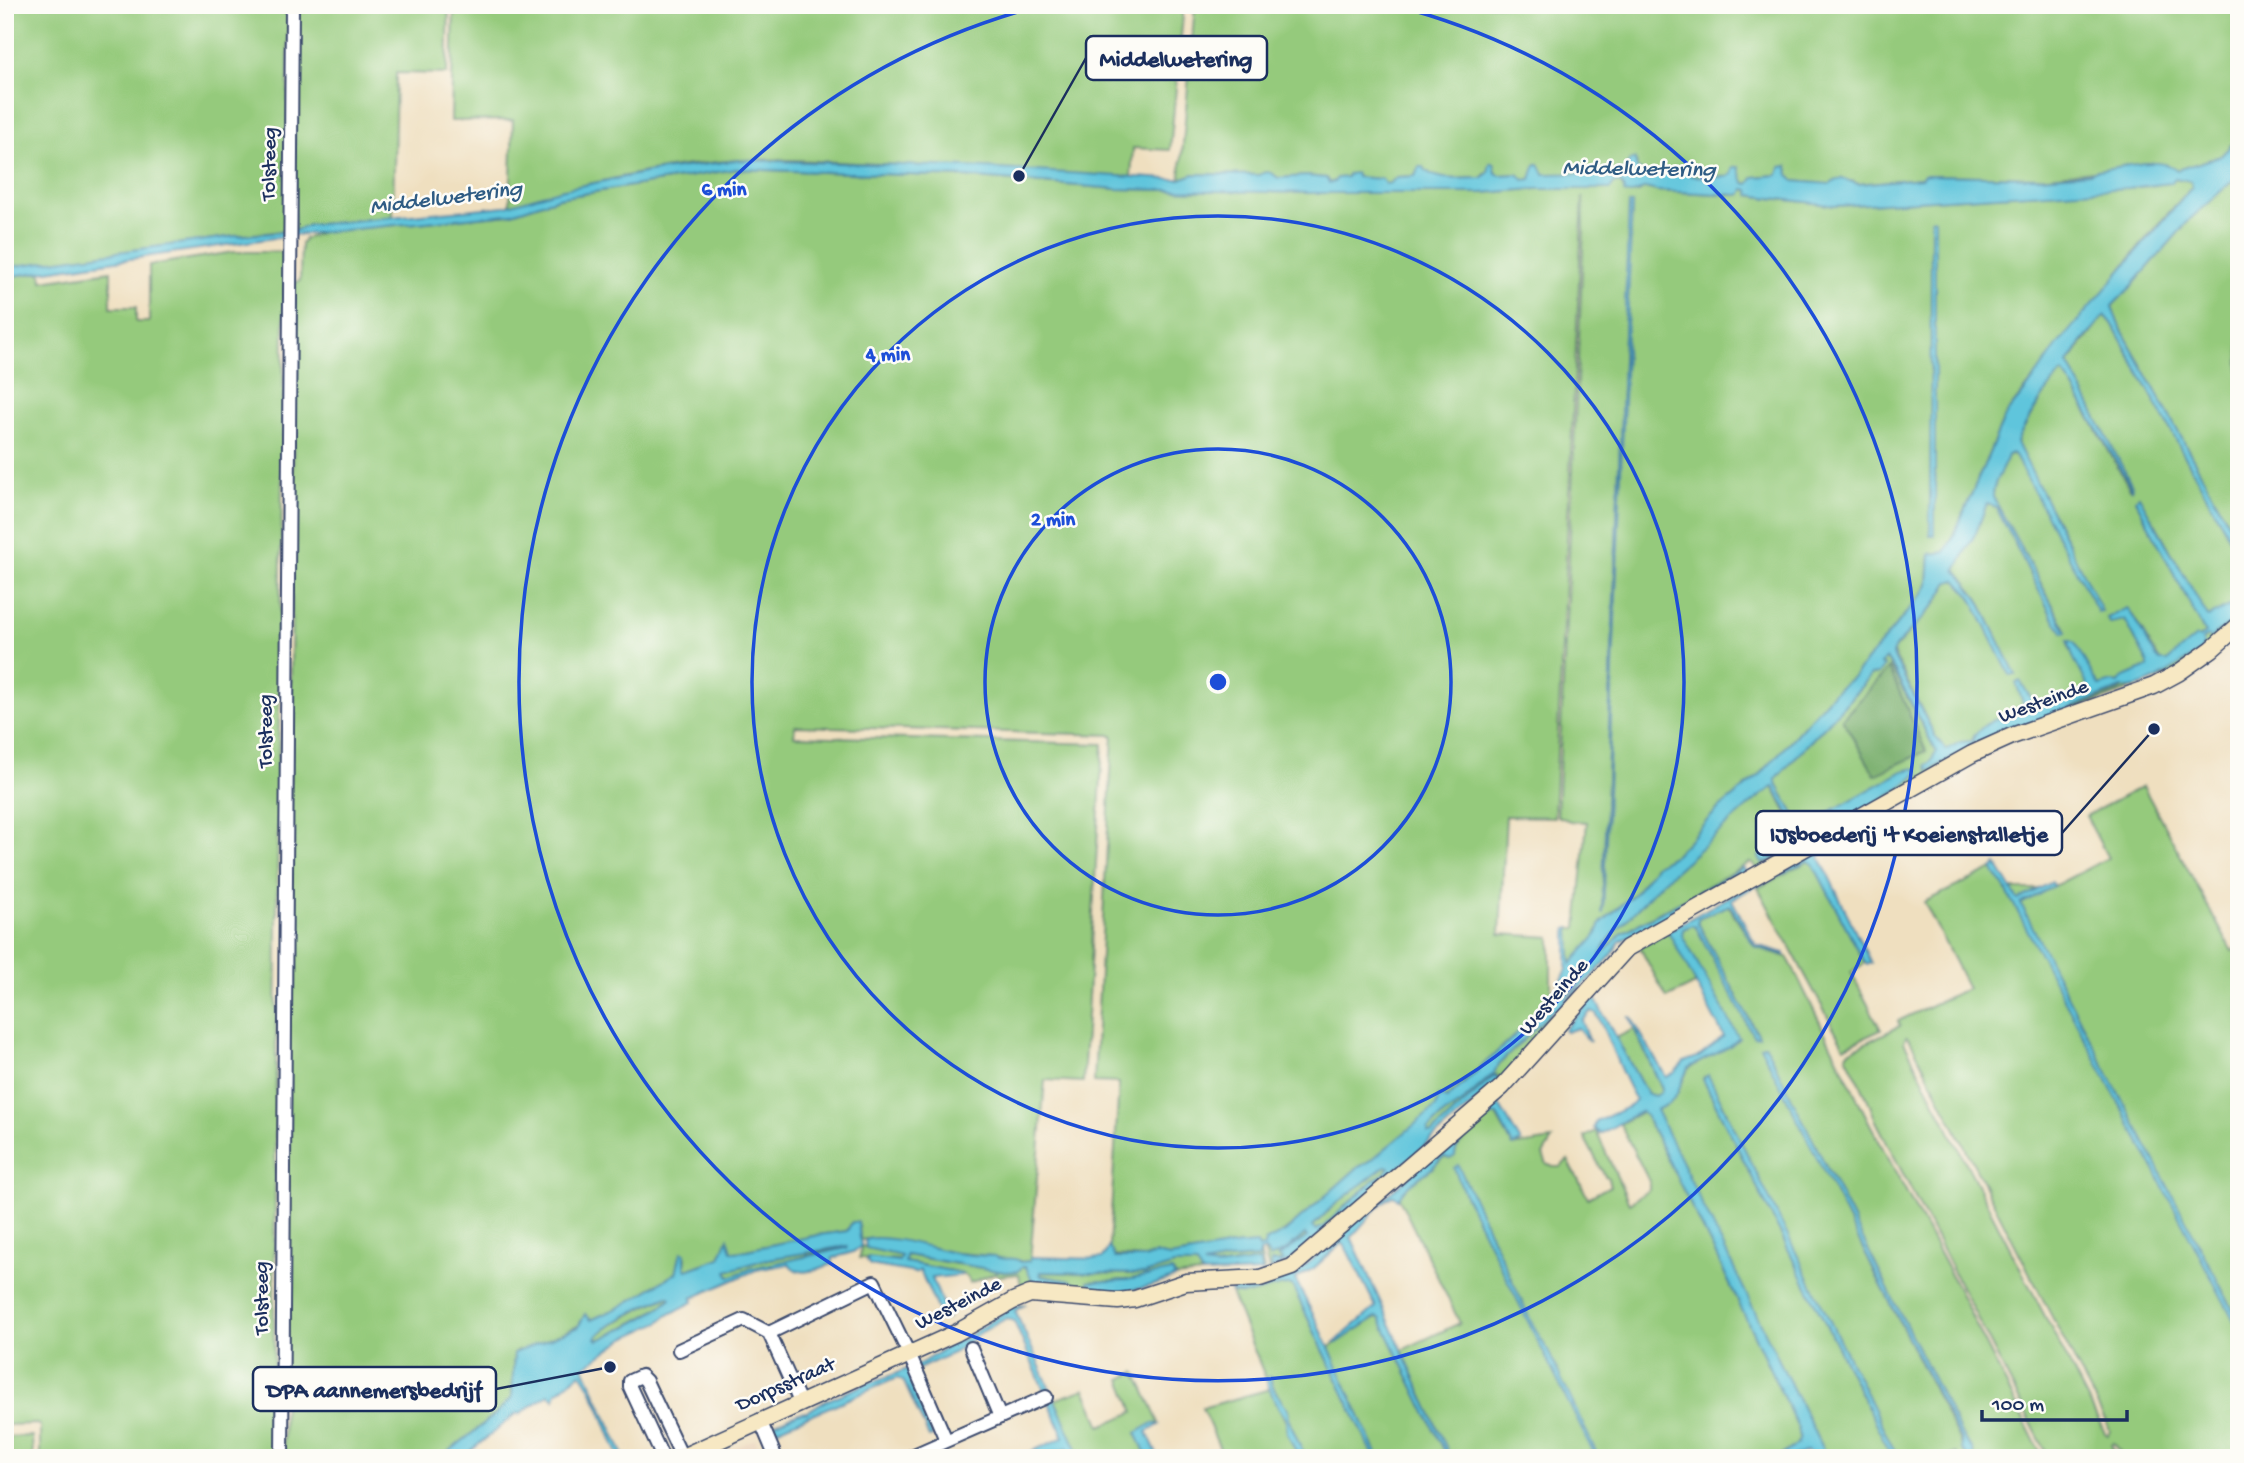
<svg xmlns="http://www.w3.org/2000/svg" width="2244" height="1463" viewBox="0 0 2244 1463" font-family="'Gochi Hand',sans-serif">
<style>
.built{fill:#ead3b9}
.green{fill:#95ca7c;stroke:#587c6d;stroke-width:2;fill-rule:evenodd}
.forest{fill:#78ae6c;stroke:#4a6e65;stroke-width:2}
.water{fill:#5fc5dc;stroke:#3d7a9d;stroke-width:2;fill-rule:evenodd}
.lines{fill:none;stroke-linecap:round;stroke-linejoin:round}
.street-casing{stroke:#3b496d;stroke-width:16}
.secondary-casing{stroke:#3b496d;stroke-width:19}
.street{stroke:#fff;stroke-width:12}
.secondary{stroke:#f7e8c3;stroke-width:16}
.ring{fill:none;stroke:#1d4ed8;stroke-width:3.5}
.labels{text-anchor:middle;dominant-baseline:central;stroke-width:5;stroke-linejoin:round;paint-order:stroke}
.street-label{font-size:21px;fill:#1b2f5e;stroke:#fdfcf7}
.water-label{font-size:23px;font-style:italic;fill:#2f5c84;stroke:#fdfcf7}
.centre{fill:#1d4ed8;stroke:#fdfcf7;stroke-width:3.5}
.ring-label{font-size:21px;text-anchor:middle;font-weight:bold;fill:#1d4ed8;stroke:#fdfcf7;stroke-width:5;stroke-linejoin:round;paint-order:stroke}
.leader{fill:none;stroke:#1b2f5e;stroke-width:2.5}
.callout-dot{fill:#1b2f5e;stroke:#fdfcf7;stroke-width:2.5}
.callout{fill:#fdfcf7;stroke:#1b2f5e;stroke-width:2.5}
.callout-label{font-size:23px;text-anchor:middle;font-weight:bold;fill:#1b2f5e}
</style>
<rect width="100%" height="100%" fill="#fdfcf7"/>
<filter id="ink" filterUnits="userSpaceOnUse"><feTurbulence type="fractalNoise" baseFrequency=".0143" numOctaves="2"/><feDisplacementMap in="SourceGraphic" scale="14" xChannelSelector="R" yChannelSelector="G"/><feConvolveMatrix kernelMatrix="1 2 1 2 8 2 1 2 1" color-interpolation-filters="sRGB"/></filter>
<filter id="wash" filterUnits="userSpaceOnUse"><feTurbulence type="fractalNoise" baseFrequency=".00686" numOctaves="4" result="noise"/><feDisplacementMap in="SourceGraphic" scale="28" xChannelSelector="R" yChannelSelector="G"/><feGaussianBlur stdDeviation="1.57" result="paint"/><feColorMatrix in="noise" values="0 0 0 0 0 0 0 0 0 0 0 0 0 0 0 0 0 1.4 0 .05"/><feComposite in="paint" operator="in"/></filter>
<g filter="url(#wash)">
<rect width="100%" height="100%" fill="#efdfbf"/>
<polygon class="built" points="755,1439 763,1458 711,1458"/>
<g class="green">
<polygon points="5,5 289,5 286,231 235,236 5,268"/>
<polygon points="295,5 449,5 447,74 396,73 393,217 309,225 294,231"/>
<path d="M454 5H1184L1170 150 1133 148 1131 177C1039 173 947 166 855 163 817 161 777 158 739 160 661 165 585 184 510 205L513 120 451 121Z"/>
<path d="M1195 5H2239V137L2221 156 2177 170 2121 168 2038 177 1925 175 1921 178 1858 184 1852 181 1830 185 1794 181 1789 175 1788 166 1777 175 1754 177 1750 184 1744 183 1732 174 1730 177 1691 176 1689 165 1679 174 1643 173 1637 169 1636 160H1630L1621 177 1613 178 1611 174H1544L1539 164 1536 165 1531 179 1524 181 1518 174 1500 175 1496 173 1495 165 1481 178C1464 178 1433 183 1423 167H1420L1415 176 1397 177 1390 184H1384L1381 179 1347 177 1329 183 1326 178 1306 176 1278 178C1271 172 1267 170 1259 175L1194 174 1180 179Z"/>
<path d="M736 169 964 177 1117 189 1310 193H1482L1536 189H1610L1614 183H1620L1628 194 1637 193 1645 188 1657 191 1738 195 1744 189 1749 190V195C1778 200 1807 201 1835 206L2153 186 2175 178 2191 181 2192 187 2153 230 2006 414 1953 537 1945 553 1930 554 1928 585 1923 593 1854 676 1834 692 1760 775 1717 810 1675 855 1656 865 1635 893 1601 923 1596 936 1571 965 1570 928H1577L1587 822 1570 821 1557 816 1584 228 1583 197 1554 817 1506 816 1500 934 1551 937V997L1525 1026 1446 1099 1439 1102 1437 1107 1370 1161 1357 1168 1295 1223 1264 1247 1259 1248 1257 1244 1233 1246 1170 1257 1156 1254 1144 1258 1112 1256 1109 1246 1119 1083 1094 1082 1113 735 795 726 794 736 1103 744 1083 1082 1045 1080 1030 1261 1021 1262C1012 1256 1002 1262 994 1256L955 1253 874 1238 860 1240 859 1225 852 1222 847 1231 818 1235 737 1252H722L720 1258 687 1270 685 1267 686 1256 676 1273 620 1307 591 1320 586 1315 578 1326 522 1351 517 1350 514 1353 512 1397 496 1414 441 1458H283L295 282 300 281 301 244 304 239 322 232 509 214 558 198ZM1629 204 1632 205 1602 912Z"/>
<polygon points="2239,175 2239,542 2118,323 2112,306 2131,287 2191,218"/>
<polygon points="234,252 285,252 278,790 273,1458 40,1458 40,1426 37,1424 5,1425 5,277 41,272 42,281 111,271 111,307 136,307 136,322 149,322 149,265"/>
<path d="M2105 315 2112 323 2239 555V601L2208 618 2155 523 2135 499 2205 633 2167 661H2160L2130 611 2110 623 2125 619 2148 663V667L2123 678 2119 683 2112 682 2099 686 2068 644 2088 686 2086 690 2042 706H2035L2020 682 2021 697 2024 705 2021 713 2009 715 1974 736 1972 741 1946 750 1935 736 1892 651 1935 605 1949 582 1956 580 1970 595 2010 674H2015L1979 599 1956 570 1977 530 1987 503 1991 504 1997 509 2053 618 2066 629 1993 497C1992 483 2003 469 2008 455L2014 454 2100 612C2076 553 2044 500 2017 443 2020 430 2053 379 2063 373L2072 385 2130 489H2132L2068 363Z"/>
<path d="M2239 616V622L2175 673 2043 722 1757 869 1751 862 1622 933 1603 956H1600L1610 938 1661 883 1745 808 1773 786 1798 835 1759 857 1915 777 1804 826H1801L1776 783V779C1807 743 1841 711 1871 675L1878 674 1883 666 1875 670 1886 658 1936 751 1931 762 1969 748 1974 743 1988 740 2119 691 2209 636 2211 637Z"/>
<path d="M2143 786 2232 951 2239 947V1458H2124L2114 1443 2111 1445 2118 1458H2049L1876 1121 1866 1095 1846 1055 1847 1052 1900 1026 1898 1021 1968 988 1924 902 1995 868 2007 889H2041L2058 884 2108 858 2086 816ZM1906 1037 1909 1038 2110 1430 2108 1435 2105 1433 1904 1042Z"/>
<polygon points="1808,861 1813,864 1865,963 1851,972 1881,1030 1844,1047 1758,888"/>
<polygon points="1728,905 1755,947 1787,957 1790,962 1870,1124 1952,1277 2043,1458 1974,1458 1973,1451 1964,1440 1765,1045 1761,1046 1963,1448 1970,1458 1954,1458 1957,1455 1956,1453 1945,1458 1898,1458 1740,1143 1724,1106 1704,1077 1703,1079 1893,1458 1827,1458 1655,1110 1670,1103 1676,1096 1688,1069 1738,1040 1681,934 1683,929 1692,925 1696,927 1758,1036 1698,923 1698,918"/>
<polygon points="1668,931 1697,983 1667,998 1640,948"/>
<polygon points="1550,1013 1553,1023 1500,1081 1497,1075 1432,1134 1428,1133 1428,1130 1444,1114 1460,1104"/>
<polygon points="1634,1029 1662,1088 1661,1092 1656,1096 1647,1094 1616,1038"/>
<path d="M1643 1111 1717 1257 1798 1428C1804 1446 1791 1447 1778 1458H1451L1402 1350 1460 1323 1399 1198C1406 1183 1419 1179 1432 1168 1437 1164 1438 1160 1444 1157L1450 1159C1461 1140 1476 1125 1495 1114L1513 1146 1552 1140 1543 1155 1547 1164 1553 1167H1560L1568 1160 1588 1198 1610 1186 1608 1178 1605 1176 1584 1137 1596 1131 1629 1203 1649 1190V1181L1620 1124Z"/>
<polygon points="1386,1165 1389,1167 1384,1174 1376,1178 1323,1227 1316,1230 1312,1227 1332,1207"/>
<polygon points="1305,1233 1307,1237 1280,1256 1283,1260 1269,1270 1264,1251 1296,1242"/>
<polygon points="847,1246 847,1248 825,1251 729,1277 727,1271 763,1260"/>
<polygon points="861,1246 900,1255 901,1260 860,1258"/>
<polygon points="1260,1252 1264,1271 1262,1272 1260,1261 1217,1267 1203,1265 1228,1260 1259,1258"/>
<polygon points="906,1255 1005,1272 1018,1271 1022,1267 1026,1267 1036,1287 1069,1289 1073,1287 1072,1281 1041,1276 1040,1272 1143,1274 1174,1265 1196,1265 1202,1274 1175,1277 1174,1273 1126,1280 1089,1282 1090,1293 1022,1292 1019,1274 999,1276 995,1273 970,1283 968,1278 962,1273 905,1262 904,1257"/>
<path d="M1285 1284 1292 1285 1375 1458H1305L1289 1420 1288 1410 1274 1389 1270 1377 1266 1379 1231 1293C1248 1298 1268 1288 1285 1284Z"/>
<path d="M668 1296 671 1297C659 1312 622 1328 604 1338L598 1340 596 1338C605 1325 652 1303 668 1296Z"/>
<polygon points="1377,1317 1380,1318 1448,1458 1379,1458 1328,1348"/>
<polygon points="1136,1372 1159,1423 1136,1433 1148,1458 1081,1458 1054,1400 1085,1389 1101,1426 1134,1412 1121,1379"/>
<polygon points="1270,1389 1286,1422 1287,1433 1299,1458 1224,1458 1202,1408"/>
<polygon points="32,1436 33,1458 5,1458 5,1437"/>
<polygon points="1063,1448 1068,1448 1073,1458 1040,1458"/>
</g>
<polygon class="forest" points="1889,668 1926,751 1875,775 1842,719"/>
<g class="water">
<path d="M2239 137V175L2191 218 2131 287 2112 306 2118 323 2239 542V555L2112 323 2105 315 2079 346 2068 363 2133 487 2132 489 2072 385 2063 373C2053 379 2020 430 2017 443L2102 611 2098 612 2014 454 2012 453 2008 455C2004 469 1992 482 1993 497L2067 632 2064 633 2053 618 1997 509 1987 503 1977 530 1956 570 1979 600 2016 675H2010L1970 595 1956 580 1949 582 1935 605 1895 647 1892 654 1935 736 1946 750 1960 742 1972 741C1979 722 2003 716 2022 713L2024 705 2016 683 2020 681 2036 706H2042L2086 690 2088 686 2073 657 2068 640 2074 642 2099 686 2112 682 2119 683 2122 678 2148 667V663L2125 620 2110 623 2107 618 2127 608 2130 611 2156 657 2160 661H2167L2196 637 2199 638 2205 633 2135 499 2139 496 2208 617 2239 601V616L2211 638 2208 636 2202 640 2204 644 2200 651C2181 664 2146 691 2122 688L1988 740 1974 743 1969 748 1928 771 1926 765 1931 762 1936 751 1894 670 1886 658 1880 664 1884 666 1878 674 1871 675C1841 711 1807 743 1776 779V783L1801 826H1804L1903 771 1915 768 1919 772 1899 789 1768 862 1762 863 1759 858 1760 854 1797 837 1798 831 1774 787 1760 796 1661 883 1610 938 1600 956 1622 933 1743 868 1747 874 1619 942 1612 955 1566 1004 1587 972H1584L1562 1005 1550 1013 1498 1065 1494 1073 1460 1104 1444 1114 1428 1130V1133H1432L1495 1075 1500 1081 1290 1261 1272 1269 1271 1262H1282V1259L1278 1257 1307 1237 1305 1234 1287 1250 1270 1258 1265 1251 1260 1252 1259 1258 1228 1260 1203 1265 1217 1267 1260 1261 1262 1272 1202 1274 1196 1265H1174L1144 1274 1040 1272 1041 1276 1072 1281 1073 1287 1069 1289 1035 1286 1026 1267H1022L1018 1271 1005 1272 906 1255 905 1262 962 1273V1275L932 1278 948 1318 942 1320 920 1270 916 1273 870 1265 867 1261 868 1257 899 1261 901 1256 866 1248 865 1240C882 1232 935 1249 956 1253 969 1255 981 1256 994 1256 1003 1262 1013 1255 1021 1262L1030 1261V1257C1054 1257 1079 1260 1103 1258L1109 1246 1115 1258H1144L1156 1254 1170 1257 1232 1246 1257 1244 1259 1248 1264 1247 1265 1242 1285 1232 1357 1168 1370 1161 1436 1107 1439 1096 1447 1099 1525 1026 1546 1002 1559 994V986L1567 969V929L1570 928 1571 964 1596 936 1601 923 1635 893 1656 865 1675 855 1717 810 1760 775 1834 692 1854 676 1923 593 1928 585 1930 554 1945 552 1953 537 2006 414 2027 389 2059 343 2192 187 2191 181 2175 178 2171 183 2128 188 1835 206C1807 201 1778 200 1750 195L1749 190 1744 189 1742 194 1738 195 1657 191 1645 188C1637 192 1633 196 1624 193V187L1620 183H1614L1610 189H1536L1482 193H1310L1117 189 964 177 736 169 558 198 509 214 295 235 5 277V268L22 265 235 236 294 231 309 225 505 206 559 190 654 171 739 160 968 167 1168 179H1180L1194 174 1259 175C1267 170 1271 172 1278 178L1306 176 1326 178 1329 183 1334 182 1337 178 1347 177 1348 174 1355 173 1357 177 1382 179 1385 184 1390 183 1397 177 1415 176 1419 167H1423C1433 183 1464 178 1481 178L1488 173 1490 163H1494L1496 173 1500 175 1518 174 1524 180 1531 179 1536 164H1539L1544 174 1602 173 1611 174 1613 178 1620 177 1630 160 1635 159 1637 169 1643 173 1679 174 1682 173 1685 164H1688L1691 176 1727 177 1732 174 1733 167H1739L1744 183 1749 184 1754 177 1777 175 1781 167 1788 166 1789 175 1794 181 1830 184 1841 178 1858 184 1921 178 1924 175 2038 177 2090 173 2096 170C2118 168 2160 155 2177 170L2221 156ZM1385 1166 1389 1167 1384 1174 1376 1178 1323 1227 1316 1230 1312 1227 1332 1207Z"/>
<polygon points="1629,204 1632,204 1603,913 1602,912"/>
<polygon points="1933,218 1935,219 1935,535 1930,535 1931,219"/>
<path d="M1851 831 1854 836 1822 853 1820 858 1871 963 1867 965 1865 963 1813 864 1808 861 1750 889 1732 900 1756 945 1785 953V955L1755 947 1730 905 1698 918V923L1758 1036 1754 1037 1696 927 1692 925 1683 929 1682 935 1739 1038 1729 1047 1688 1068 1676 1096 1670 1103 1656 1110 1827 1458H1813L1807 1451 1791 1458H1778C1791 1447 1804 1446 1798 1428L1717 1257 1646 1116 1641 1111 1600 1134 1594 1128 1596 1122 1632 1105 1636 1100C1619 1072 1611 1042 1596 1013L1591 1011 1582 1021 1590 1042 1578 1028 1566 1032 1564 1030 1592 999H1595L1647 1094 1656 1096 1661 1092 1662 1088 1629 1017H1631L1666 1077 1673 1074 1684 1062 1700 1056 1724 1037 1668 931 1794 861 1798 863 1805 859V856Z"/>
<polygon points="1997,865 2018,900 2052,882 2054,886 2021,904 2069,999 2239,1321 2239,1330 2003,884 1995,875 1993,869"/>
<polygon points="1765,1045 1964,1440 1972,1448 1974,1458 1970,1458 1962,1450 1961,1441 1760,1046"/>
<polygon points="1708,1075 1898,1458 1893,1458 1703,1079"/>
<path d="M1497 1101 1521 1142 1513 1146 1497 1115C1483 1117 1455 1141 1455 1156L1450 1159 1444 1157C1438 1160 1437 1164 1431 1169 1417 1180 1408 1182 1398 1199L1394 1195C1376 1204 1365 1224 1351 1237L1451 1458H1448L1380 1318 1376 1317 1337 1343 1335 1342 1376 1307 1345 1246 1342 1243 1314 1268 1295 1279 1321 1330 1379 1458H1375L1292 1285C1272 1283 1251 1300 1230 1292L1231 1288 1273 1283 1298 1272Z"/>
<polygon points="1458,1165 1532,1323 1548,1351 1599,1458 1596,1458 1466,1197 1454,1168"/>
<path d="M852 1222H858L861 1246 853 1252 833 1258V1264C818 1268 800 1279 789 1264L756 1270 692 1298 693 1302 666 1316 660 1322 625 1338 584 1367 625 1458H620C607 1432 599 1397 581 1373L557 1392 555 1399 549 1394 519 1414 517 1413 462 1458H441L496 1414 512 1397 514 1353 578 1327 585 1314 591 1320 620 1307 676 1273 681 1252 685 1253V1267L687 1270 720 1258 728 1238 732 1251 737 1252 818 1235 847 1231ZM847 1246V1248L752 1268 730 1277 727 1271 763 1260ZM668 1296 671 1298C659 1312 621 1329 604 1338L598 1340 596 1338C605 1324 651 1303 668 1296Z"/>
<path d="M1172 1271 1175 1277C1149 1289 1119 1294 1091 1290L1088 1282 1126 1280Z"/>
<polygon points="1026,1304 1015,1311 1081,1458 1073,1458 1068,1448 1040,1458 1017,1458 1064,1437 1014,1321 1007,1318 980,1333 955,1352 912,1372 910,1383 933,1436 929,1437 904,1382 897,1378 776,1430 770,1429 771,1425 799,1413 807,1412 821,1403 868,1383 880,1380 921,1363 959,1340 965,1338 1012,1307"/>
<polygon points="1270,1377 1274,1389 1288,1410 1289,1420 1305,1458 1299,1458 1287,1433 1286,1419 1274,1400 1266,1379"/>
<polygon points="1153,1423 1159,1425 1147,1432 1159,1458 1148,1458 1136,1433"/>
</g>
</g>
<g filter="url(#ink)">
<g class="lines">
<g class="street-casing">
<g id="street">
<polyline points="769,1333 874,1282 909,1354 946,1440"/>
<polyline points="971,1348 1000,1417"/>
<polyline points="679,1350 744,1320 769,1333 800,1402"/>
<polyline points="760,1420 776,1458"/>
<polyline points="282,1458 292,5"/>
<polyline points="663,1458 630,1387 630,1381 641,1376 646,1381 682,1457"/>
<polyline points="907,1458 1046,1397"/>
</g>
</g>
<g class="secondary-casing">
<polyline id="secondary" points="680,1458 956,1333 1013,1301 1030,1294 1118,1301 1135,1299 1186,1282 1260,1278 1292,1267 1502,1087 1627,948 1972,754 2012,736 2154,686 2178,673 2212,649 2239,625"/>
</g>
<use href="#street" class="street"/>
<use href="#secondary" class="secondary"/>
</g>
</g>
<g class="ring">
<circle cx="1218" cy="682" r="233"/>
<circle cx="1218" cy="682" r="466"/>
<path d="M1393 5A699 699 0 1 1 1043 5"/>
</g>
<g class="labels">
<g class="street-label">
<text transform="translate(271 164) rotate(-89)">Tolsteeg</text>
<text transform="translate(2044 703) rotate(-20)">Westeinde</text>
<text transform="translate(267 731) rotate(-90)">Tolsteeg</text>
<text transform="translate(1555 998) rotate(-49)">Westeinde</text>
<text transform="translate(263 1298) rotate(-90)">Tolsteeg</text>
<text transform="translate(959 1305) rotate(-27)">Westeinde</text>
<text transform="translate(786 1386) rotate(-24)">Dorpsstraat</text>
</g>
<g class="water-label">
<text transform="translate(1639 170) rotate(1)">Middelwetering</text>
<text transform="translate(446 199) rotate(-7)">Middelwetering</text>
</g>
</g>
<circle cx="1218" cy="682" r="10" class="centre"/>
<g class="ring-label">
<text x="724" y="195">6 min</text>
<text x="888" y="360">4 min</text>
<text x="1053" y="525">2 min</text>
</g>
<path class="leader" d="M1019 176L1086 58M2154 729L2062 833M610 1367L496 1389"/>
<g class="callout-dot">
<circle cx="1019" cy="176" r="7"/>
<circle cx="2154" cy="729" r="7"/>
<circle cx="610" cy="1367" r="7"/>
</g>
<g class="callout">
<rect x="1086" y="36" width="181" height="44" rx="7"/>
<rect x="1756" y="811" width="306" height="44" rx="7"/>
<rect x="253" y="1367" width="243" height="44" rx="7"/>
</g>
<g class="callout-label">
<text x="1176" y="66">Middelwetering</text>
<text x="1909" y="841">IJsboederij 't Koeienstalletje</text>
<text x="374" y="1397">DPA aannemersbedrijf</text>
</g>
<rect width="2244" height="1463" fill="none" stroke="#fdfcf7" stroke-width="28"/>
<path d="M1982 1410v10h145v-10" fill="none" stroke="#1b2f5e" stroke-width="3.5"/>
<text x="1992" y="1410" font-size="21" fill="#1b2f5e" stroke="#fdfcf7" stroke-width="5" paint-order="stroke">100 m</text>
</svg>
